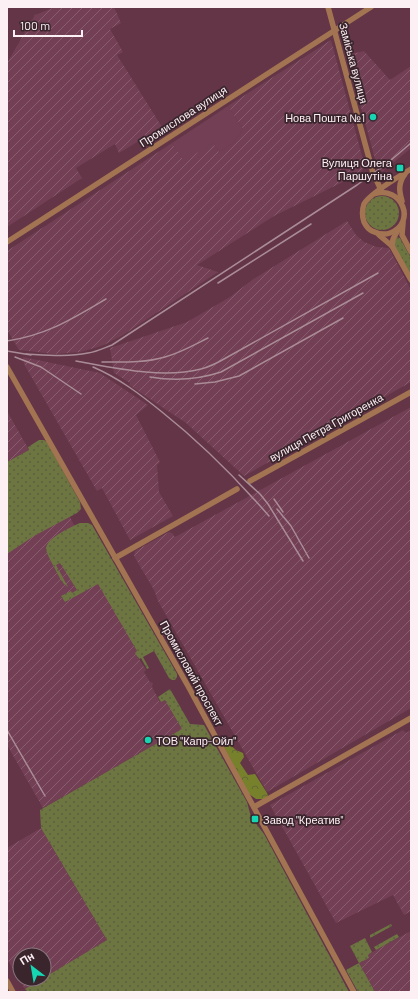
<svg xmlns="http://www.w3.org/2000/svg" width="418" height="999" viewBox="0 0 418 999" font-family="Barlow,sans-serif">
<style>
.built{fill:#733f54}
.industrial{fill:url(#industrial-furrows)}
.grass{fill:url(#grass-dots)}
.forest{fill:url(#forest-crowns)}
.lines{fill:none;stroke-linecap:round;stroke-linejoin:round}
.minor{stroke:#a37452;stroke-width:5.5}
.rail{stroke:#aa8c97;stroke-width:1.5}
.poi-dot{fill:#15d5b3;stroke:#3a252d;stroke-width:1.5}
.labels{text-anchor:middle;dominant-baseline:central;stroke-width:3.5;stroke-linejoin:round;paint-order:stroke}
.street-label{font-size:11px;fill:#fcf0f4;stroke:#3a252d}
.poi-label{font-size:11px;fill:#fcf0f4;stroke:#3a252d;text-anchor:end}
</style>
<defs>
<pattern id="industrial-furrows" width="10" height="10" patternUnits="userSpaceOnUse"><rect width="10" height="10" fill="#733f54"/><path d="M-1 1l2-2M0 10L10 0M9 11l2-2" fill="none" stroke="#885b6d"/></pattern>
<pattern id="grass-dots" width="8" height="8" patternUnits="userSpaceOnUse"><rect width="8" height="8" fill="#6d7541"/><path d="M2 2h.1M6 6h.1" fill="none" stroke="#5c5e45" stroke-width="1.8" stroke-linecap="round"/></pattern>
<pattern id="forest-crowns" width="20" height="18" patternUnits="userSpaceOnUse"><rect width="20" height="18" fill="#77812b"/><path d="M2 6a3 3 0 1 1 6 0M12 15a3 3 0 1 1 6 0" fill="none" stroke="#646738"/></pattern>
</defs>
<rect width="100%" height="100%" fill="#633547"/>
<polygon class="built" points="228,106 243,129 233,143 219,152 213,143 184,162 172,143"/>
<g class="industrial">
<polygon points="55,7 114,7 121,23 110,29 123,52 117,55 162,127 119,153 115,144 76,168 82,178 7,227 7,63 35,15"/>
<polygon points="331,40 365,167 359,174 274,216 197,265 218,272 123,335 104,345 81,352 54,354 19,350 7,330 7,251 172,143 184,161 213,143 219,152 233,143 243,129 228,106"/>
<polygon points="364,51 390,80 411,66 411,148 382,172 376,163 347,55"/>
<polygon points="347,221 356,235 364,242 377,247 389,248 411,290 411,382 244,476 186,423 129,385 130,383 114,373 110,348 187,322 230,297 252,280"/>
<polygon points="23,357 100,373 148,405 136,415 160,462 157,465 159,492 173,516 130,540 102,488 97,491 24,364"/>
<polygon points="411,407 411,708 267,792 158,601 154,590 134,556 135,551 169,532 172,533 175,537"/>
<polygon points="7,411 29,450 7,462"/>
<polygon points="69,515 137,651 137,656 146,670 144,672 150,682 153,683 152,687 160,702 165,699 182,729 43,808 7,745 7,525"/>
<polygon points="403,730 406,733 411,730 411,911 404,915 393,895 336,923 270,805"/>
<polygon points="41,828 107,940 44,978 44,955 20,955 20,979 42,979 25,989 7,959 7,848"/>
<polygon points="411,931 411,992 375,992 359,963 369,958 367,955"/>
</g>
<g class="grass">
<circle cx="382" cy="213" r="17"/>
<polygon points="397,237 400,238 411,258 411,276 394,246 395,240"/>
<polygon points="39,440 44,440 47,442 80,502 81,509 77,513 34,536 7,554 7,462 29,450 28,447"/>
<path d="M80 523H88L92 525 177 674V677L175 680H172L169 678 154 651 143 657 149 668 147 669 141 658 139 659 135 653 137 651 98 584 65 602 61 596 71 591 72 593 77 590 60 563 56 565 68 587C61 583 58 574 54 567 51 561 47 555 46 549 46 538 71 527 80 523Z"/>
<polygon points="170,689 190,724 204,725 247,802 251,817 264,834 349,992 28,992 25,989 107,940 41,828 40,810 182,729 165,700 161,702 158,697"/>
<polygon points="391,924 392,926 370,938 370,935"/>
<polygon points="397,934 399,937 376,950 374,947"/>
<polygon points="365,938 372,952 368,955 369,958 359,963 375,992 358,992 346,970 359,963 350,946"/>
</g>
<polygon class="forest" points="229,744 236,750 243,753 244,757 240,763 248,775 255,774 267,793 268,796 264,799 256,799 249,794 224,747"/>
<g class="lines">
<g class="minor">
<polyline points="328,7 373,173 382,192"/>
<path d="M374 194C402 185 417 223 390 233 384 235 378 234 372 231 368 229 366 226 364 222 362 216 362 210 364 204 370 193 400 176 411 169"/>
<path d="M402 201C399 191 398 183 405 174"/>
<polyline points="403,223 402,235 411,252"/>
<polyline points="379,235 392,246 411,280"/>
<polyline points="7,242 371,7"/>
<polyline points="392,246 393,239 398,230"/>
<polyline points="7,367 188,686 354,992"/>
<polyline points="250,481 411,392"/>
<polyline points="115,558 237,489"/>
<polyline points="254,807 411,718"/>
<polyline points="7,981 13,992"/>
</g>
<g class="rail">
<polyline points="218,283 311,224"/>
<path d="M7 341C47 335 72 319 106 299"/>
<polyline points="7,351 31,355"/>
<path d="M26 354C46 355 68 357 88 353 96 352 104 348 112 345L357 185 390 161 411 143"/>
<polyline points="15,357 41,367 81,394"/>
<path d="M76 361C115 368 162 379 201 369 209 367 217 363 224 359L378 273"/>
<path d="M102 362C123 362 145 363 165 357 180 353 194 345 208 338"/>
<path d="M93 367C119 378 141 395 162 412 201 443 236 478 269 516"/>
<path d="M150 377C174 381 197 380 221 372L363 293"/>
<polyline points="195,384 215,382 239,376 343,318"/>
<polyline points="239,475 260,494 268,504 303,561"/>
<polyline points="274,499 283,512"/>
<polyline points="277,509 291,526 309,558"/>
<polyline points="7,730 45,796"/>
</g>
</g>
<g class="poi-dot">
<circle cx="373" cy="117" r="4"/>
<rect x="396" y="164" width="8" height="8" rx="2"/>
<circle cx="148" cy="740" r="4"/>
<rect x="251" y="815" width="8" height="8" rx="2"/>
</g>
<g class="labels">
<g class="street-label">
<text transform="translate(354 63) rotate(75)">Заміська вулиця</text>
<text transform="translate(183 116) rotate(-33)">Промислова вулиця</text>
<text transform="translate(326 427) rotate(-29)">вулиця Петра Григоренка</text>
<text transform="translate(192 673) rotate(61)">Промисловий проспект</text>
</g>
<g class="poi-label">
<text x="365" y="117">Нова Пошта №1</text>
<text x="392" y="162">Вулиця Олега<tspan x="392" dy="13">Паршутіна</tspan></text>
<text x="156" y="740" text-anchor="start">ТОВ "Капр-Ойл"</text>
<text x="263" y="819" text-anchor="start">Завод "Креатив"</text>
</g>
</g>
<rect width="418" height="999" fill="none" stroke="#fcf0f4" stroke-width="16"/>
<g transform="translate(32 967) rotate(329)"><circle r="19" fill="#3a252d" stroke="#88767d"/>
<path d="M0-3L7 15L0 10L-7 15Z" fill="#15d5b3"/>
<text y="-6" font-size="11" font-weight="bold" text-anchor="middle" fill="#fcf0f4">Пн</text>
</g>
<path d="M14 30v6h68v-6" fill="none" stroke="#fcf0f4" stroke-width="2"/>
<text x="20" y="30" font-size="12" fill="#fcf0f4" stroke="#3a252d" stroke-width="3" paint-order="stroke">100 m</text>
</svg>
